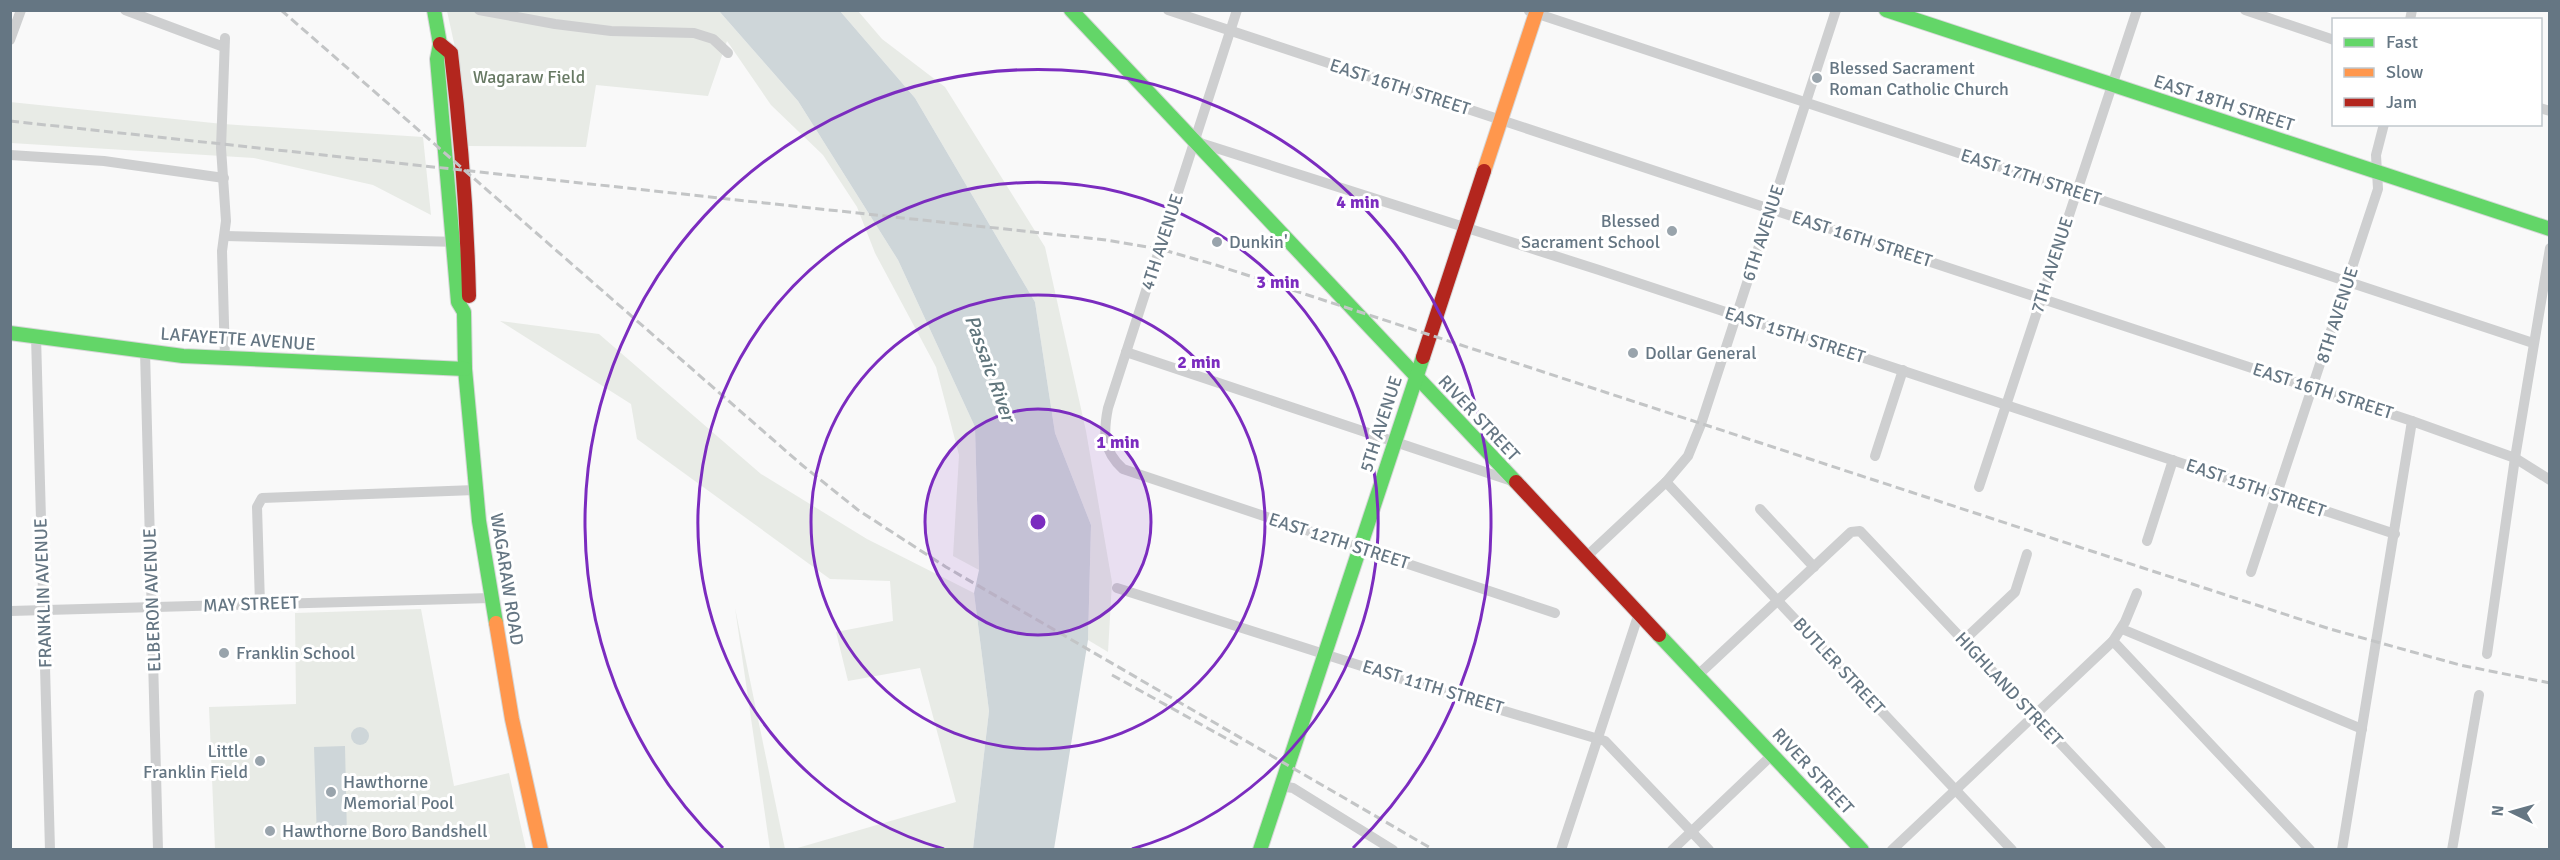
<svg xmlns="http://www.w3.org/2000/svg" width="2560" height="860" viewBox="0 0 2560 860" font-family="Signika,sans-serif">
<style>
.green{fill:#e8ebe6}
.water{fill:#ced6d9}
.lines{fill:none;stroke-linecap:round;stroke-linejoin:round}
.fast-casing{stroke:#d5d6d7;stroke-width:16}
.slow-casing{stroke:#d5d6d7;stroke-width:16}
.jam-casing{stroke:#d5d6d7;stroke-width:16}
.street{stroke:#cecfd0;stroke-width:10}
.fast{stroke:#63d668;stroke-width:14}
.slow{stroke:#ff974d;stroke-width:14}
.jam{stroke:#b3261e;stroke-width:14}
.rail{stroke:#c3c5c6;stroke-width:3;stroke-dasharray:9 4.5;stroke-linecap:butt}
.ring{fill:none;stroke:#7b2cbf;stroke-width:3}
.poi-dot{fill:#99a4ac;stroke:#fff;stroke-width:2}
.labels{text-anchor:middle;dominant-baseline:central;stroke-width:6;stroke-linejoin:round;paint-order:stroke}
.poi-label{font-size:18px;fill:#657683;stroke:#fff;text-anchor:start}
.park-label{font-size:18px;fill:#687a64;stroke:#fff}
.street-label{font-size:18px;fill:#657683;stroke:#fff}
.water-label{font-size:20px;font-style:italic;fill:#60757c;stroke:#fff}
.centre{fill:#7b2cbf;stroke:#fff;stroke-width:3}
.ring-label{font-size:18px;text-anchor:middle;font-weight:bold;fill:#7b2cbf;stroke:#fff;stroke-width:6;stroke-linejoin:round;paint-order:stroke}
</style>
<rect width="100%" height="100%" fill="#f9f9f9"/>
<g class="green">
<polygon points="447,11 719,11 798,101 898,260 975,427 979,570 953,556 959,455 936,367 875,253 857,207 823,155 771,105 727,41 708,96 596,85 586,147 467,146 461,75"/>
<polygon points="840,11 858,11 882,39 945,87 1045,247 1086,431 1112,582 1108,652 1088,640 1091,525 1055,433 1035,302 915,98"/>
<polygon points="10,102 223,124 423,137 431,215 373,185 254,158 11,143"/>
<polygon points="500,321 599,334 761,474 867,539 974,593 989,711 973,849 794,849 956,802 920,668 848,681 836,632 893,621 890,581 830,579 637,439 631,404"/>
<polygon points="735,608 785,849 770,849"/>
<polygon points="421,609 454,786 509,773 526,849 215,849 209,707 296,704 295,613"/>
</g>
<g class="water">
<polygon points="719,11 840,11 915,98 1035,302 1055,433 1091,525 1088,640 1054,849 973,849 989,711 974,593 979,570 975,427 898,260 798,101"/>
<circle cx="360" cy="736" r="9"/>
<polygon points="345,746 347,837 317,838 314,747"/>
</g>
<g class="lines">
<g class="fast-casing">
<g id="fast">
<polyline points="434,10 440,44 437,59 458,302 464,312 465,369 479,521 496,623"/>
<polyline points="1071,10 1516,482"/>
<polyline points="1886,10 2550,229"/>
<polyline points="10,333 183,356 465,369"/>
<polyline points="1659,635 1862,850"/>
<polyline points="1260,850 1423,357"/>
</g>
</g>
<g class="slow-casing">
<g id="slow">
<polyline points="1484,171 1537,10"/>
<polyline points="496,623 512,719 541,850"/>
</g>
</g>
<g class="jam-casing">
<g id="jam">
<path d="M440 44 451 53C461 134 467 215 469 296"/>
<polyline points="1423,357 1484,171"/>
<polyline points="1516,482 1659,635"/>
</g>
</g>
<g class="street">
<polyline points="125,10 224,47"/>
<polyline points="479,10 555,24 611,31 694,33 713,39 728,53"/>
<polyline points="1168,10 2412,421 2515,458 2550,480"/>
<path d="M1237 10 1108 408C1103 433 1103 451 1123 469L1555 613"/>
<polyline points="2245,10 2334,40"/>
<polyline points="1529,11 2533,343"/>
<polyline points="2410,20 2412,10"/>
<polyline points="10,40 21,10"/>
<polyline points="2540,108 2550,111"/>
<polyline points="1194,141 1599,270 2395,534"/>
<polyline points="10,155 104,161 224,178"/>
<polyline points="225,236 459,242"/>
<polyline points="36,336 50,850"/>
<polyline points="145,351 158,850"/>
<polyline points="1126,352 1512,481"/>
<polyline points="225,359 222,251 226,221 221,148 225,38"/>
<polyline points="1875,456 1903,370"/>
<polyline points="1666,482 2012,850"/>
<polyline points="1979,487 2137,10"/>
<polyline points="1760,509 1814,567"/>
<polyline points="2147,541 2173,460"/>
<polyline points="1586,557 1666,482 1688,456 1701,424 1836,10"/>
<polyline points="2251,572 2378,189 2376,155 2384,124"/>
<polyline points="1117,588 1471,701 1605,741 1709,850"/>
<polyline points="260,604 257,507 262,498 475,490"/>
<polyline points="10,611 491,598"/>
<polyline points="2122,629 2362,729"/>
<polyline points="1963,641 2015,592 2027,554"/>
<polyline points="2113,641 2310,850"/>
<polyline points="2487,654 2515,458 2550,248"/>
<polyline points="1698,675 1851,532 1860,531 2161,850"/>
<polyline points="1281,786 1293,788 1393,850"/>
<polyline points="1561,850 1639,613"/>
<polyline points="1672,850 1772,755"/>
<polyline points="1892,850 2113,641 2125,622 2137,593"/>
<polyline points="2342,850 2412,421"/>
<polyline points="2452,850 2479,695"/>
</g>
<use href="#fast" class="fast"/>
<use href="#slow" class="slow"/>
<use href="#jam" class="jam"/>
<g class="rail">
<polyline points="281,10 802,465 858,510 946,567 1434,850"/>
<polyline points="10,121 1106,240 1160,249 1216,265 2330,629 2460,665 2550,683"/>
<polyline points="1112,675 1238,745"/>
</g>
</g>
<circle cx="1038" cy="522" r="113" fill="#7b2cbf" fill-opacity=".12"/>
<g class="ring">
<circle cx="1038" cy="522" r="113"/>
<circle cx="1038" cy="522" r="227"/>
<path d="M944 849A340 340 0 1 1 1132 849"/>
<path d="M723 848A453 453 0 1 1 1353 848"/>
</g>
<g class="poi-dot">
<circle cx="1817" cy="78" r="6"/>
<circle cx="1672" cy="231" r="6"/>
<circle cx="1217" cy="242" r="6"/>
<circle cx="1633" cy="353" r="6"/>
<circle cx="224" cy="653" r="6"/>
<circle cx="260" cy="761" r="6"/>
<circle cx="331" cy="792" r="6"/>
<circle cx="270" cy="831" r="6"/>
</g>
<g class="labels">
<g class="poi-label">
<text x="1829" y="68">Blessed Sacrament<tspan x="1829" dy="21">Roman Catholic Church</tspan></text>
<text x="1660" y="221" text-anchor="end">Blessed<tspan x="1660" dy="21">Sacrament School</tspan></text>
<text x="1229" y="242">Dunkin'</text>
<text x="1645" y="353">Dollar General</text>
<text x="236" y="653">Franklin School</text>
<text x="248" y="751" text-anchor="end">Little<tspan x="248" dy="21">Franklin Field</tspan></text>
<text x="343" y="782">Hawthorne<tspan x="343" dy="21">Memorial Pool</tspan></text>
<text x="282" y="831">Hawthorne Boro Bandshell</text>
</g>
<g class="park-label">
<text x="529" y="77">Wagaraw Field</text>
</g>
<g class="street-label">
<text transform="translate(1400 87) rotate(18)">EAST 16TH STREET</text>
<text transform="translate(2224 103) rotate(18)">EAST 18TH STREET</text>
<text transform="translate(2031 177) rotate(18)">EAST 17TH STREET</text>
<text transform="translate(1763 233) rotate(-72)">6TH AVENUE</text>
<text transform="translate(1862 239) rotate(18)">EAST 16TH STREET</text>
<text transform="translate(1162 242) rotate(-72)">4TH AVENUE</text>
<text transform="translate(2052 265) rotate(-72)">7TH AVENUE</text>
<text transform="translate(2337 315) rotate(-72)">8TH AVENUE</text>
<text transform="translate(1795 335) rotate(18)">EAST 15TH STREET</text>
<text transform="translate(238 339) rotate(4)">LAFAYETTE AVENUE</text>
<text transform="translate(2323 391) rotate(18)">EAST 16TH STREET</text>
<text transform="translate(1479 418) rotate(47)">RIVER STREET</text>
<text transform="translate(1381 424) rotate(-72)">5TH AVENUE</text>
<text transform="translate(2256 488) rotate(19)">EAST 15TH STREET</text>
<text transform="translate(1339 541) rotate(18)">EAST 12TH STREET</text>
<text transform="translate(507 579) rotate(81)">WAGARAW ROAD</text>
<text transform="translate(43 593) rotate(-92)">FRANKLIN AVENUE</text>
<text transform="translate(152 600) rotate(-92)">ELBERON AVENUE</text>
<text transform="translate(251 604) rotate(-2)">MAY STREET</text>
<text transform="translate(1839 666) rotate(47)">BUTLER STREET</text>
<text transform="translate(1433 687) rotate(17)">EAST 11TH STREET</text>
<text transform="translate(2009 689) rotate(47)">HIGHLAND STREET</text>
<text transform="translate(1813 771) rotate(47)">RIVER STREET</text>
</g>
<g class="water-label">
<text transform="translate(990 368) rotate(70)">Passaic River</text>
</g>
</g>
<circle cx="1038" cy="522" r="9" class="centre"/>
<g class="ring-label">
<text x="1358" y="208">4 min</text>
<text x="1278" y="288">3 min</text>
<text x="1199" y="368">2 min</text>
<text x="1118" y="448">1 min</text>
</g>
<rect width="2560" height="860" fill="none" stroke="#657683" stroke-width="24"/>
<rect x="2332" y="18" width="210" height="108" fill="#ffffff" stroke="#c1c8cd" stroke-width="1.5"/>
<rect x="2344" y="38" width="30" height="9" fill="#63d668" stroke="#c1c8cd" stroke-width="1.5"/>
<text x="2386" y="48" font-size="18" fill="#657683">Fast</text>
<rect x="2344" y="68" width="30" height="9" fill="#ff974d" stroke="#c1c8cd" stroke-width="1.5"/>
<text x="2386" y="78" font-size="18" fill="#657683">Slow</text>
<rect x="2344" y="98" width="30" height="9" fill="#b3261e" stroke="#c1c8cd" stroke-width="1.5"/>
<text x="2386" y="108" font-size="18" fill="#657683">Jam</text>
<g transform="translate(2512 812) rotate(275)" stroke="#ffffff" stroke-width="4.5" paint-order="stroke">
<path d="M0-4.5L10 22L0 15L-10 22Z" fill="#657683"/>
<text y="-9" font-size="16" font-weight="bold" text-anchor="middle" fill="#657683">N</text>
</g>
</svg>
